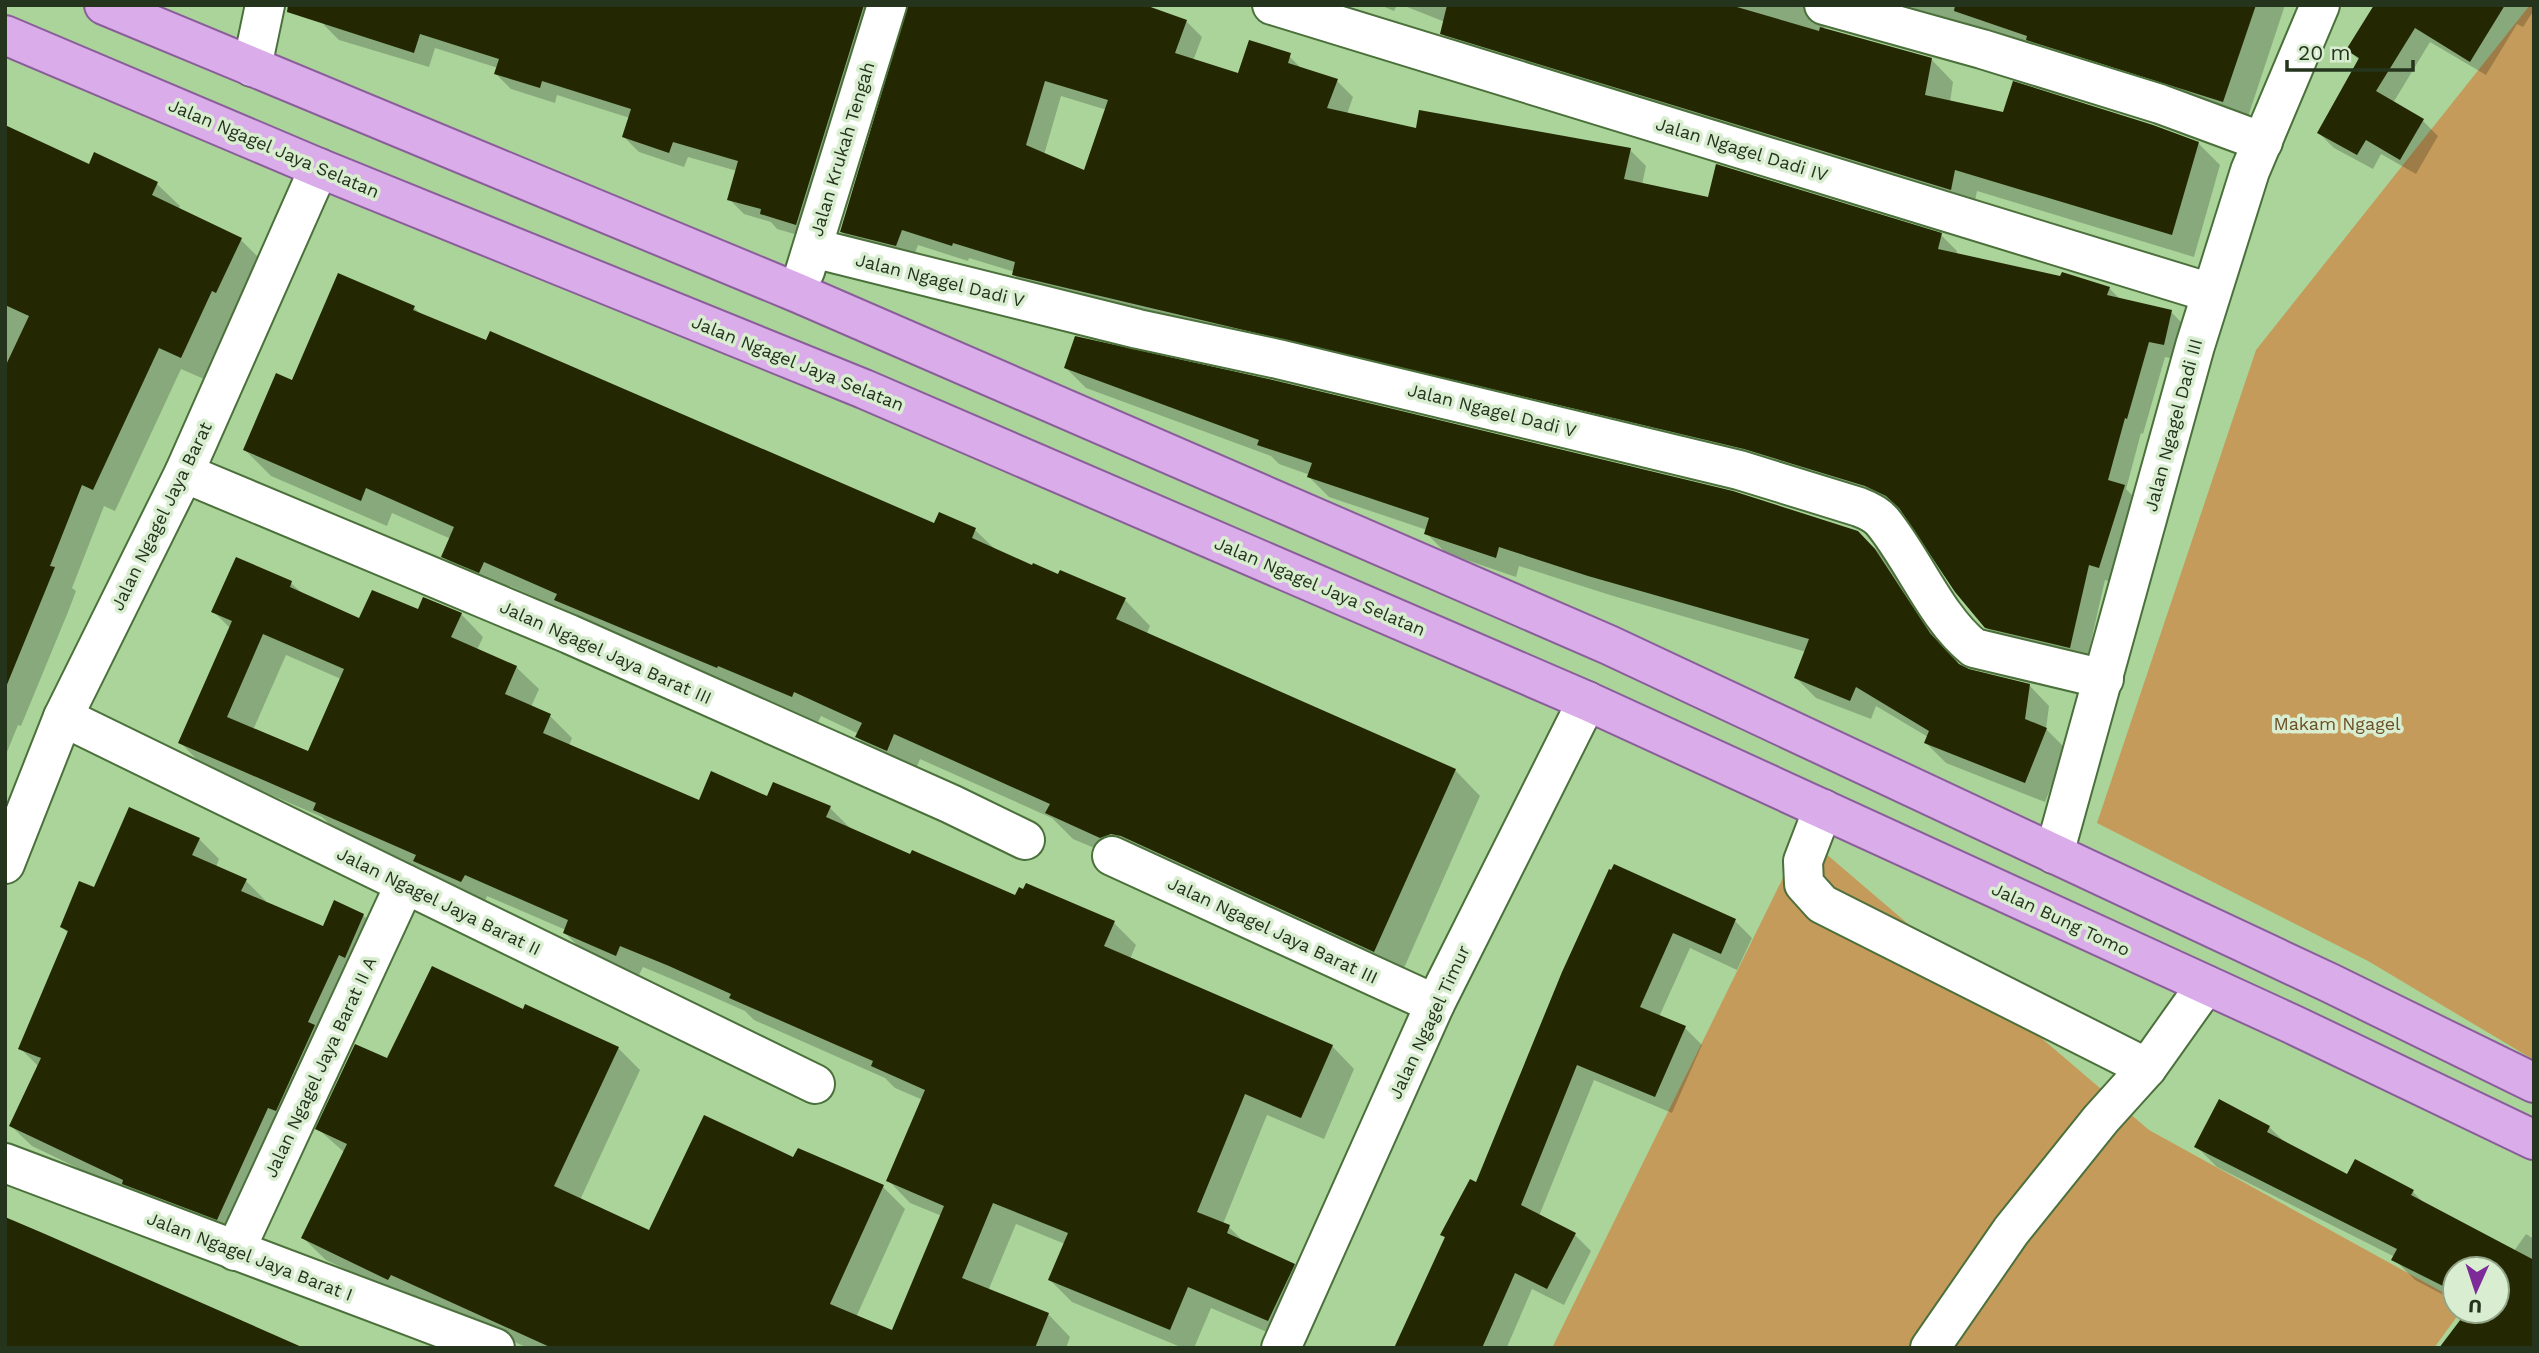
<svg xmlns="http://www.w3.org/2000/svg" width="2539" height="1353" viewBox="0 0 2539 1353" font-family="'Work Sans',sans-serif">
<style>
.green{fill:#c59b5b}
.shadow{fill:#0003;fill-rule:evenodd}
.building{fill:#232803;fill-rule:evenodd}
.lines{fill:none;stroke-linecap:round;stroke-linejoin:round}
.minor-casing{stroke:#4b703b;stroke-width:42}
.major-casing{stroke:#8a5e99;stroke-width:42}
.minor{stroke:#fff;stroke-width:38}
.major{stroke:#daacea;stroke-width:38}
.labels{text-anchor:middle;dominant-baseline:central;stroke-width:7;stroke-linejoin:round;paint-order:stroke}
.street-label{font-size:18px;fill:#24341d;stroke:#d9eed0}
.park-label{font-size:18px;fill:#6b5027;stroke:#d9eed0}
</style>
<rect width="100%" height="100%" fill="#abd49a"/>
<g class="green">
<polygon points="2530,5 2534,5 2534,1060 2368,961 2097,823 2256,350"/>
<polygon points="1804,835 2149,1130 2455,1299 2455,1311 2461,1311 2434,1348 1552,1348"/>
</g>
<g class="shadow">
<polygon points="302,5 868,5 812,239 777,229 771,222 744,214 729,199 737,171 688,157 684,167 639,152 624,137 630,118 557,95 555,103 511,89 496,74 498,68 435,48 429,67 339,40 324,25 328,11"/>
<polygon points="1380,5 1397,5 1394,11"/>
<polygon points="1402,5 2285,5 2246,123 1825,21 1824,30 1931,59 1953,82 1950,102 2005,114 2198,143 2220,165 2194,257 1977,191 1973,211 1464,55 1442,33 1445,22"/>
<polygon points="2375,5 2534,5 2534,10 2523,27 2517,24 2486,75 2430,42 2393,103 2423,121 2438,136 2416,174 2381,154 2373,169 2334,148 2319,133 2360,61 2348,49"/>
<path d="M1186 21 1202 37 1193 61 1239 75 1290 57 1302 69 1337 81 1353 97 1347 114 1417 130 1630 150 1646 166 1642 185 1709 199 1941 235 1957 251 1956 255 2109 288 2121 300 2171 312 2187 328 2180 360 2165 357 2143 434 2141 433 2126 489 2140 503 2114 583 2105 580 2086 663 2003 644 1986 627 1904 511 1885 502 1030 291 1014 275 1015 272 969 258 968 261 918 245 912 261 858 248 842 232 897 52ZM1061 96 1107 110 1085 172 1044 155Z"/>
<polygon points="5,127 90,166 95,155 157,184 180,206 178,210 241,240 263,262 234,312 204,379 181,369 115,511 104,506 72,588 76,591 68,612 21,726 18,725 5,757"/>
<polygon points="414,308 422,315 935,525 940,515 975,530 997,551 1033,567 1125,600 1150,626 1146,635 1455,770 1480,796 1400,977 1073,839 1052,818 920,759 913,776 883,763 857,737 859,734 821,716 818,722 582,625 569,612 510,586 505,597 469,582 443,556 451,539 392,513 387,526 271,476 245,450 293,382"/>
<polygon points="1066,368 1856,531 1884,557 1950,656 1960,667 2029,685 2049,706 2046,729 2066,749 2045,802 1946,763 1926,743 1928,737 1876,706 1871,719 1816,698 1796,678 1806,652 1610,595 1519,566 1516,577 1446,553 1426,533 1427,530 1329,497 1309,477 1310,475 1279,464 1271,456 1086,388"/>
<path d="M291 583 304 595 360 620 418 612 461 614 483 637 477 650 516 667 539 689 531 707 550 716 572 738 569 746 700 803 768 798 830 808 852 830 911 856 1016 897 1114 923 1136 945 1130 959 1332 1046 1354 1069 1324 1139 1267 1115 1223 1224 1229 1227 1245 1243 1294 1265 1316 1287 1290 1342 1211 1308 1194 1348H1183L1072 1302 1050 1280 1065 1244 1016 1224 988 1291 1048 1314 1070 1337 1066 1348H909L942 1216 910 1203 888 1180 923 1100 895 1088 885 1078 754 1020 745 1011 693 988 643 967 638 977 587 955 565 933 566 930 487 896 484 903 437 882 426 871 338 832 322 817 202 765 180 742 230 628 213 611ZM286 655 341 679 309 754 253 730Z"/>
<polygon points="199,839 219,859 216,867 246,881 266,901 265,903 324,929 363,915 383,936 237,1239 136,1196 32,1146 11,1126 39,1067 20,1048 69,934 62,927 95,890"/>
<polygon points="1615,866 1735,921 1752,938 1737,970 1690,948 1659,1017 1685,1028 1702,1045 1672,1113 1594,1080 1539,1216 1574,1234 1591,1251 1564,1305 1532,1289 1507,1347 1509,1348 1395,1348 1446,1239 1442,1235 1477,1184"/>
<polygon points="524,1012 618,1048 640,1070 580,1200 650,1232 794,1159 883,1187 905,1209 853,1324 853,1348 528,1348 414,1296 411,1301 326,1260 303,1238 345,1153 318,1129 388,1060"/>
<polygon points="2269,1127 2288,1145 2348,1177 2413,1192 2426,1205 2514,1251 2526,1234 2534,1239 2534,1348 2470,1311 2497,1311 2497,1269 2455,1269 2455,1301 2415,1280 2394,1259 2395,1257 2217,1167 2196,1146"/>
</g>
<g class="building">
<polygon points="288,5 864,5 796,225 760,214 761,209 727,200 738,161 673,142 669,153 622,137 631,109 542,81 540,88 494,74 499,59 420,34 414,53 287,12"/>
<path d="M908 5H1145L1187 20 1175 53 1238 73 1249 40 1291 53 1288 63 1338 79 1327 108 1416 128 1419 110 1631 148 1624 179 1708 197 1716 164 1942 233 1938 249 2060 276 2062 272 2110 287 2107 295 2172 310 2164 345 2149 342 2127 419 2125 418 2108 480 2125 485 2099 568 2089 565 2070 648 1985 628 1955 592 1899 508 1886 496 1865 486 1744 449 1012 275 1015 262 953 243 952 246 902 230 896 246 840 232ZM1045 81 1108 100 1084 170 1026 145Z"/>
<polygon points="1447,5 1730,5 1819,31 1820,27 1932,58 1925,95 2003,112 2013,81 2153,125 2199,142 2172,235 1955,170 1951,190 1440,34"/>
<polygon points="1955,5 2256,5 2223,102 2026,40 2027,36 1954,11"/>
<polygon points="2374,5 2505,5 2470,62 2415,28 2376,91 2424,119 2400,160 2366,140 2357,155 2317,133 2359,58 2346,50"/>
<polygon points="5,125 89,164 94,152 158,182 152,195 242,238 216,293 212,291 181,358 159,348 93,490 82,485 50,566 55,567 6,687 5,367 29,316 5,305"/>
<polygon points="338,273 415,306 413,310 486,340 490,331 934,523 939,512 976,528 972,538 1032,565 1033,563 1058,574 1060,570 1126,598 1116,619 1456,769 1374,952 1121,836 1111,834 1100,838 1045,813 1050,804 894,734 887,751 855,737 862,723 794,692 792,697 718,666 717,668 554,600 557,594 484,562 479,573 441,557 454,527 366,488 361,501 243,450 276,373 292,380"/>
<polygon points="1075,336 1273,380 1733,491 1858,531 1875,549 1930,633 1959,664 1969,669 2030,684 2025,719 2047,728 2025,783 1924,743 1929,731 1856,687 1850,701 1794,678 1809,639 1588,576 1499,547 1496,558 1424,534 1429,518 1307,477 1312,463 1257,445 1259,440 1064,368"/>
<path d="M236 557 292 581 290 587 359 618 372 590 418 609 423 597 462 613 451 637 517 666 505 694 551 714 543 733 699 800 711 771 767 796 773 782 831 806 826 817 910 854 912 850 1015 895 1019 887 1023 889 1026 883 1115 921 1104 946 1333 1045 1301 1118 1245 1094 1197 1212 1230 1225 1227 1233 1295 1264 1268 1321 1188 1287 1170 1330 1048 1280 1068 1233 993 1203 962 1278 1049 1313 1035 1348H552L391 1275 388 1280 301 1238 347 1144 315 1129 355 1044 387 1058 432 966 523 1009 525 1004 619 1047 554 1186 649 1230 704 1115 793 1157 798 1148 884 1185 830 1304 892 1330 944 1206 886 1181 925 1090 871 1066 873 1061 729 998 731 994 669 966 620 946 616 956 563 933 568 920 465 875 461 882 413 861 416 855 313 810 316 803 178 743 232 621 211 612ZM263 634 344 669 308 751 227 717Z"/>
<polygon points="129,807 200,838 192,855 247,879 241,891 323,926 334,900 364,914 345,958 339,955 308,1022 315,1025 276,1111 268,1108 217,1220 122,1184 123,1180 9,1126 41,1058 18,1049 68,931 60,927 79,881 94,887"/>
<polygon points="1614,864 1736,919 1721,954 1673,933 1640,1007 1686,1026 1655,1097 1577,1065 1521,1205 1576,1233 1547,1289 1515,1273 1482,1348 1394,1348 1445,1237 1440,1235 1470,1179 1476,1182 1562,972 1609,869 1611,870"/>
<polygon points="2219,1099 2270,1126 2267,1132 2347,1174 2355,1159 2414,1190 2411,1195 2534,1260 2534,1348 2439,1348 2467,1311 2497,1311 2497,1269 2455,1269 2455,1292 2391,1260 2397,1249 2194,1147"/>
<polygon points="5,1217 45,1234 304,1348 5,1348"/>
</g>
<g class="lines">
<g class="minor-casing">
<g id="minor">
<polyline points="1272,5 2211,293"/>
<polyline points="1824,5 1982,49 2160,104 2263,142"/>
<polyline points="252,67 265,5"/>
<path d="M813 248 1138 329 1278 359 1739 470 1859 507C1867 510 1876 514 1882 521 1913 558 1936 618 1974 648L2104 679"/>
<polyline points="805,271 887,5"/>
<polyline points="184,473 569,634 951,804 1025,840"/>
<polyline points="63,717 815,1084"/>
<polyline points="1823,809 1803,861 1804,884 1822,904 2147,1068"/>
<polyline points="2054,854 2195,346 2250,171 2320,5"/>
<polyline points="1112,856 1435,1004"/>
<polyline points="5,864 63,717 184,473 319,168"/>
<polyline points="5,1163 495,1348"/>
<polyline points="235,1251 405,884"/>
<polyline points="1281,1348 1435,1004 1587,701"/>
<polyline points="1930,1348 2011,1231 2101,1119 2147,1068 2206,985"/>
</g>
</g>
<g class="major-casing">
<g id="major">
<polyline points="104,5 798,293 1609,645 2330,983 2534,1083"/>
<polyline points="5,35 319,168 864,389 1587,701 2294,1025 2534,1140"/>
</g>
</g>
<use href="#minor" class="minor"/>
<use href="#major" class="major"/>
</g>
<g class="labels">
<g class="street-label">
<text transform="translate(274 148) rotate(23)">Jalan Ngagel Jaya Selatan</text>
<text transform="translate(842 149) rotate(-73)">Jalan Krukah Tengah</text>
<text transform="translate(1742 149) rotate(17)">Jalan Ngagel Dadi IV</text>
<text transform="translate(940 280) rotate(14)">Jalan Ngagel Dadi V</text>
<text transform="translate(798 363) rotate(22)">Jalan Ngagel Jaya Selatan</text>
<text transform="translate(1492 410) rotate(14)">Jalan Ngagel Dadi V</text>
<text transform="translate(2173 425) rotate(-75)">Jalan Ngagel Dadi III</text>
<text transform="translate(161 516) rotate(-64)">Jalan Ngagel Jaya Barat</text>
<text transform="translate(1320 586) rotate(23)">Jalan Ngagel Jaya Selatan</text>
<text transform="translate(606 652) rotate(24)">Jalan Ngagel Jaya Barat III</text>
<text transform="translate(439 901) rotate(26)">Jalan Ngagel Jaya Barat II</text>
<text transform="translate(2061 919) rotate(25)">Jalan Bung Tomo</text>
<text transform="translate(1273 930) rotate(25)">Jalan Ngagel Jaya Barat III</text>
<text transform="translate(1429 1022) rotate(-65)">Jalan Ngagel Timur</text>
<text transform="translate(320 1067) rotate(-65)">Jalan Ngagel Jaya Barat II A</text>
<text transform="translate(250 1256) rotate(21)">Jalan Ngagel Jaya Barat I</text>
</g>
<g class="park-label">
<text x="2337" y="723">Makam Ngagel</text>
</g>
</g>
<rect width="2539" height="1353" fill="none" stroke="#24341d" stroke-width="14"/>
<g transform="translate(2476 1290) rotate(183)"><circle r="33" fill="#d9eed0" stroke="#91a488" stroke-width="2"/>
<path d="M0-5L12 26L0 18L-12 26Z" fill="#7e2b9a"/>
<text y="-10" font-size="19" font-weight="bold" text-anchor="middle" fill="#24341d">U</text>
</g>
<path d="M2287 60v10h126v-10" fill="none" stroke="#24341d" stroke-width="3.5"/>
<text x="2298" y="60" font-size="21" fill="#24341d" stroke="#d9eed0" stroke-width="5" paint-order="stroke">20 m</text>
</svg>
